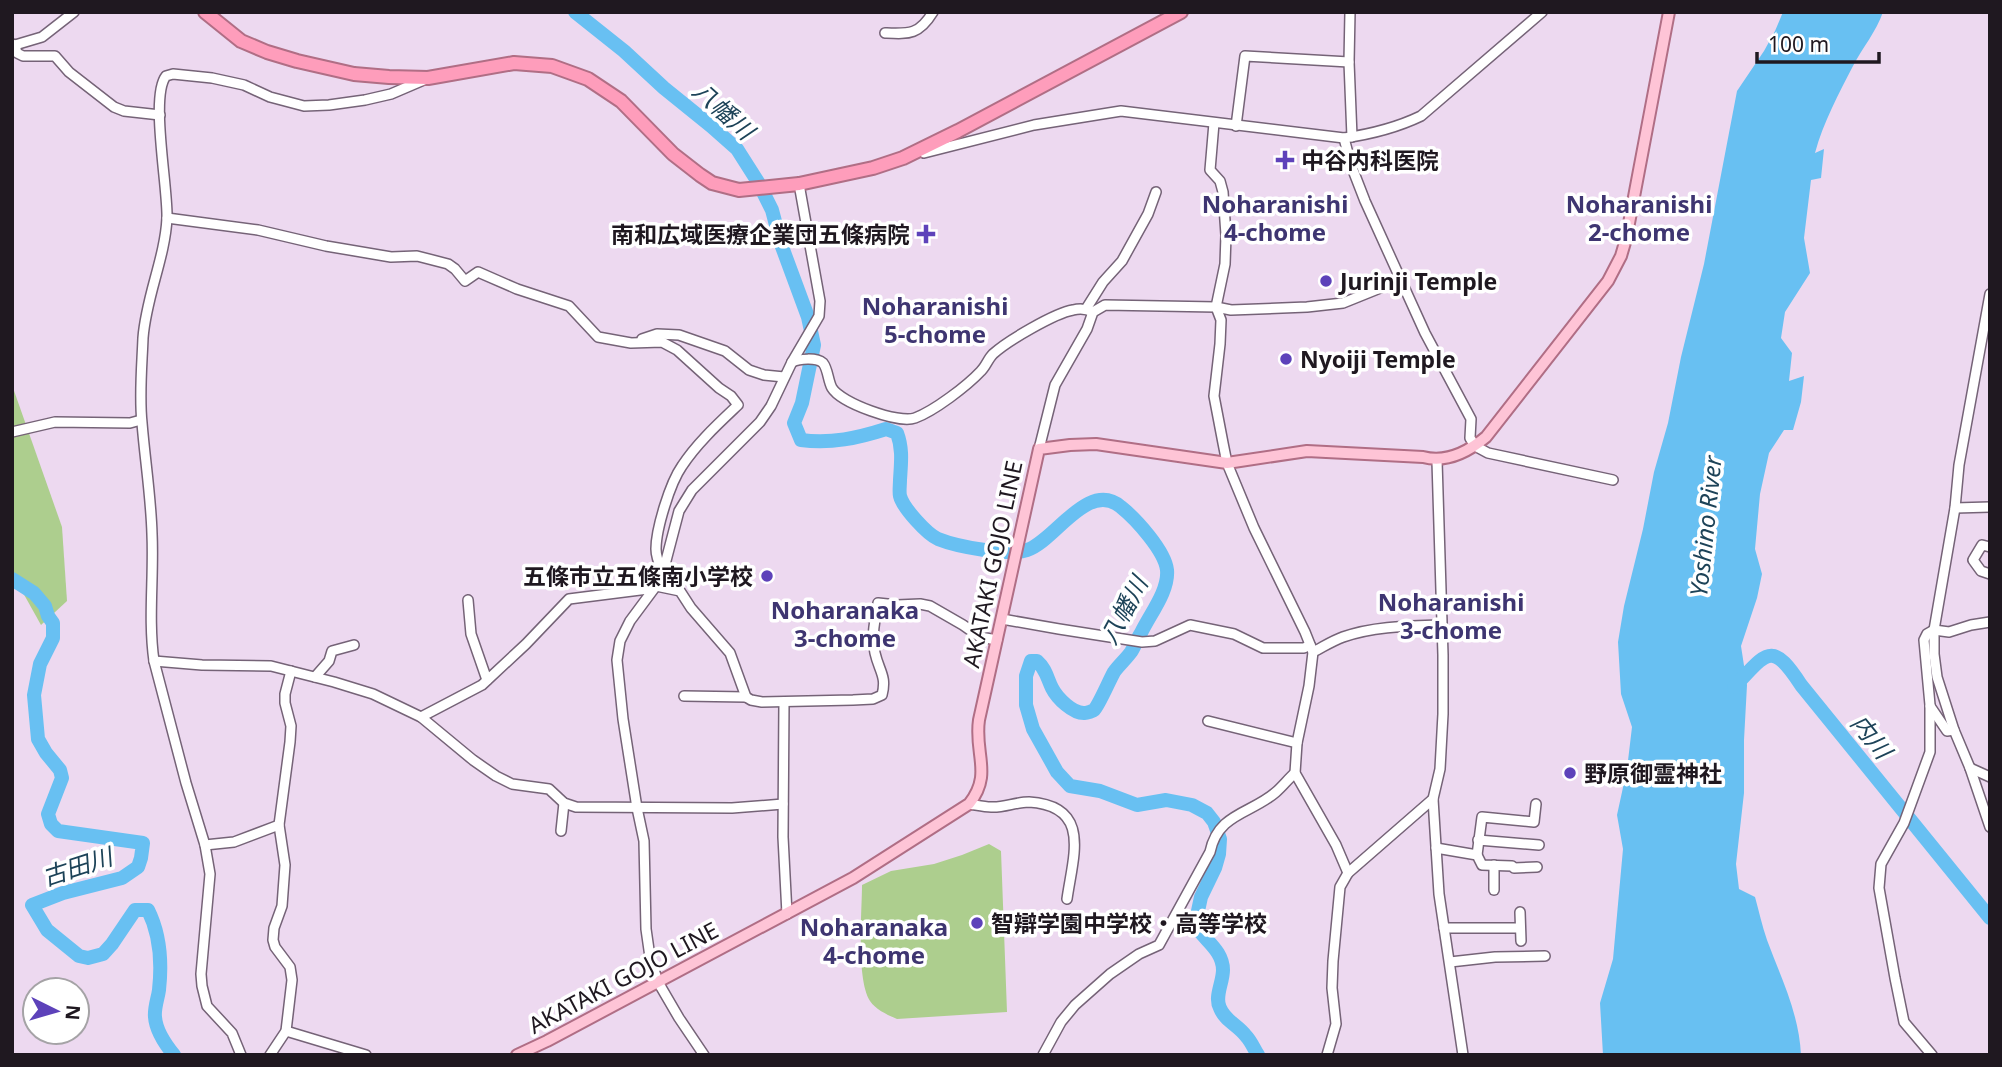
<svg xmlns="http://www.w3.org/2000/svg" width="2002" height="1067" viewBox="0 0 2002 1067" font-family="'Noto Sans','Noto Sans JP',sans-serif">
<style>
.green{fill:#adce8e}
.water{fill:#68c0f2}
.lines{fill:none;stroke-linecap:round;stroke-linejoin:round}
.river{stroke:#68c0f2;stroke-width:14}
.minor-casing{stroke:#756377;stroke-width:12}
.major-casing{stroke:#b06e85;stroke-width:14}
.highway-casing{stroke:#b06e85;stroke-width:16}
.minor{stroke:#fff;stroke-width:9}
.major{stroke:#fec4d6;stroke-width:10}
.highway{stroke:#fe9dbb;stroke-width:12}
.poi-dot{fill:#5d42ba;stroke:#fff;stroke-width:2.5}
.labels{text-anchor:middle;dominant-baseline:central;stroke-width:7;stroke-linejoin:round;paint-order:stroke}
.poi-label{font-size:23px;font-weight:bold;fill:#1f1820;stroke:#fff;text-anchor:start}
.street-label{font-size:23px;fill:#1f1820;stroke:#fff}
.water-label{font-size:24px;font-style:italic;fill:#1d4358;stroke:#fff}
.neighbourhood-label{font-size:24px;font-weight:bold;fill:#3e3571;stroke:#fff}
</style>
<rect width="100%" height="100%" fill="#edd9f0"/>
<g class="green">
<polygon points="12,385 62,527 67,601 41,625 12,573"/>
<path d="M989 844 1001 851 1007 1012 897 1019C888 1015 876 1010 870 1001 856 979 862 912 862 885L891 871 934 864 962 855Z"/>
</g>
<path class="water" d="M1783 12H1883C1876 32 1863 47 1853 66 1839 93 1823 123 1815 153L1824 149 1821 178 1811 180 1804 238 1810 273 1785 312 1781 338 1792 353 1789 381 1804 376 1801 402 1793 430H1784L1769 453 1760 494 1755 549 1762 574 1757 598 1741 646 1747 685 1744 740V793L1736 864 1739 889 1755 897C1759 911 1762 926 1767 940 1781 978 1799 1013 1801 1055H1603L1600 1003 1613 959 1623 849 1617 815 1627 769 1632 727 1621 694 1618 642 1624 606 1643 529 1654 472 1668 423 1681 357 1704 264 1737 91 1764 51 1775 31Z"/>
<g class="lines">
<g class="river">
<path d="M575 12 624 51 664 88 711 126 737 149 758 182 772 210 781 244 808 317 814 345 802 403 794 423 801 440C831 444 858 438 886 429L897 433C903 449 901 463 900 480 900 485 899 492 900 496 903 508 927 534 938 539 958 547 1008 556 1027 550 1054 542 1088 479 1121 507 1136 519 1165 551 1167 570 1169 591 1150 614 1141 633 1137 639 1135 646 1131 652 1126 659 1119 665 1114 672 1109 681 1099 705 1094 710 1093 711 1087 713 1085 713 1073 714 1057 698 1052 688 1047 678 1046 669 1037 661H1031L1026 676V705L1033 729 1057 772 1070 786 1100 791 1137 805 1166 800 1192 805 1207 813 1214 822 1220 839 1219 854 1215 868 1201 897 1195 925C1204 940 1223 950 1223 970 1223 983 1214 997 1220 1008 1225 1021 1238 1025 1246 1036 1251 1041 1254 1049 1258 1055"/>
<path d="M12 579 34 593 45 606 48 616 53 623V638L40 664 34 695 38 739 46 753 60 770 62 778 48 814 51 824 58 831 143 843 141 858 138 867 122 878 63 893 32 905 47 930 79 956 88 958 103 954 112 944 135 910H148C160 934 162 963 159 990 158 998 154 1008 155 1017 156 1031 165 1044 174 1055"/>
<path d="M1734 687C1767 653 1771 639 1801 685L1990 918"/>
</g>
<g class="minor-casing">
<g id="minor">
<polyline points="1350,12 1349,62 1352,137"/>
<path d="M885 33C909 34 919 35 933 12"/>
<polyline points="12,44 15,45 17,53 23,56 55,56 69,72 114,107 124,111 160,115"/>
<polyline points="15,45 42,37 74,12"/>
<polyline points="1214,123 1210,170 1220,181 1223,192 1226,235 1225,264 1216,307 1221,320 1220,344 1214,396 1223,443 1227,463 1254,528 1305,632 1313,652 1309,686 1297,743 1295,773 1336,845 1348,873"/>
<polyline points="1236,126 1245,56 1349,62"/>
<polyline points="1344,138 1351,165 1365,201 1425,333 1471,419 1470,438 1475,446 1488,453 1613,480"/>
<path d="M924 153 1034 125 1121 111 1344 138C1372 134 1396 128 1421 116L1542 12"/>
<path d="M167 218 258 230 326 246 391 257 417 256 448 264 455 269 465 281 478 272 517 289 569 306 598 337 631 343 662 342 677 350 719 388 731 396 738 405C719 423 697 443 682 466 670 483 656 529 656 549 656 556 659 564 662 571"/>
<polyline points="1990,294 1959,465 1955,508 1934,630 1934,654 1937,677 1954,730 1970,768 1990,827"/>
<polyline points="1086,309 1103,282 1122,261 1148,214 1156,192"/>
<polyline points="642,339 657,334 679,335 725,351 749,370 764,375 784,377"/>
<path d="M792 362C799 359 816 357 823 363 828 369 828 381 832 388 841 403 899 424 915 418 934 411 967 386 981 371 986 366 988 359 993 354 1007 341 1055 313 1073 310 1080 308 1087 309 1093 312"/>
<polyline points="12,432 55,422 130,423 141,420"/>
<polyline points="1039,449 1055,385 1087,329 1093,312 1105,305 1216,307 1231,310 1307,307 1343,303 1400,280"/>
<polyline points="1437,461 1443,655 1443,714 1440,769 1433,799 1439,894 1463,1055"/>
<polyline points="1955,508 1990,507"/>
<polyline points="1990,547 1982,545 1973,560 1981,571 1990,574"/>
<polyline points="468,600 471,634 487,680"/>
<polyline points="1002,619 1059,629 1142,642 1155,641 1190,625 1234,634 1263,648 1304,648 1310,645"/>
<path d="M1313 652C1323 647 1332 641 1343 637 1374 626 1409 626 1441 625"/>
<polyline points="154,661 202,665 271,666 334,682 373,694 421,717 473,760 496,776 512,784 549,789 564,803 576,807 732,808 783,804"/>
<polyline points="315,677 329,661 332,651 354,645"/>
<polyline points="684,696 746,697"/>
<polyline points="784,702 783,837 787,914"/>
<polyline points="1930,706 1947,731 1954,730"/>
<path d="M421 717 482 685 526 644 569 599 648 589 656 586 680 591 691 608 730 653 746 697 751 700 762 702 853 700 873 699 882 695C887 676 879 671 875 653 871 636 875 620 878 603L897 605 920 604 930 606 963 625 980 637 997 640"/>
<polyline points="1208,721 1297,743"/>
<polyline points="1970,768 1990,777"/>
<path d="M969 804C976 805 984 807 991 807 1003 808 1016 802 1029 802 1092 806 1073 856 1067 899"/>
<polyline points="561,831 564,803"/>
<polyline points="1478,840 1539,845"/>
<polyline points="205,845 234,842 279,825"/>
<polyline points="1436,848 1477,855 1482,865 1512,866 1514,868 1537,867"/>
<polyline points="1477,855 1482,817 1534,822 1536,804"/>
<polyline points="1494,865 1494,890"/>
<polyline points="1520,912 1521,941"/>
<polyline points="1444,928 1520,928"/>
<polyline points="1450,962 1495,957 1545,956"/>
<polyline points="286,1031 366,1055"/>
<path d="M241 1055 232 1033 207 1006 202 986 201 974 210 874 205 845 186 783 154 661C148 619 154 576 152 534 151 497 145 460 142 423 139 395 142 365 143 338 146 297 165 258 167 218 168 187 150 96 166 76L173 74 212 78 244 85 270 97 304 106 329 105 365 100 391 94 426 79"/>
<polyline points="270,1055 286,1031 292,980 290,967 275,947 273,940 274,928 282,906 285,865 279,825 290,742 291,726 285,703 285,694 291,671"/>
<polyline points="704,1055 679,1018 658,982 650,957 646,929 644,841 637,808 623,719 617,660 620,641 630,621 656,586 663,572 679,511 692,490 760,422 771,406 792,362 819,316 820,301 799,184"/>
<path d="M1043 1055 1061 1022 1075 1005 1110 974 1139 954 1159 945 1210 852C1218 813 1251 814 1276 792 1283 786 1288 779 1295 773"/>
<polyline points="1327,1055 1336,1024 1332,988 1333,961 1340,887 1348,873 1433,799"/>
<polyline points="1932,1055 1904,1022 1895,978 1879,888 1881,864 1904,823 1930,752 1930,705 1924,640 1927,634 1934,630 1949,632 1971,625 1990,622"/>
</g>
</g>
<g class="major-casing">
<path id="major" d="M517 1055 547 1041 853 878 969 804C993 774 974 754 979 720L1039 449 1070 445 1096 444 1227 463 1307 451 1423 457C1446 463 1468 452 1486 437L1608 281 1621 256 1626 239 1669 12"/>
</g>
<g class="highway-casing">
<polyline id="highway" points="205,12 241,41 267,52 297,61 354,74 389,77 428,78 514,63 552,66 588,79 621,101 673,154 700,175 712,183 739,190 799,184 873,168 903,158 958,131 1181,12"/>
</g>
<use href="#minor" class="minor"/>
<use href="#major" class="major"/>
<use href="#highway" class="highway"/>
</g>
<g class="poi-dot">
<path d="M1281.5 149.5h7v7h7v7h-7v7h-7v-7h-7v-7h7z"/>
<path d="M922.5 223.5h7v7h7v7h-7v7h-7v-7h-7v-7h7z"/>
<circle cx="1326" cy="281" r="7"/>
<circle cx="1286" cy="359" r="7"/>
<circle cx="767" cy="576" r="7"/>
<circle cx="1570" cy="773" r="7"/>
<circle cx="977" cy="923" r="7"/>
</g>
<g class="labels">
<g class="poi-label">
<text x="1301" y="160">中谷内科医院</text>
<text x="910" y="234" text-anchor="end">南和広域医療企業団五條病院</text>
<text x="1340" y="281">Jurinji Temple</text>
<text x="1300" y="359">Nyoiji Temple</text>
<text x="753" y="576" text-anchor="end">五條市立五條南小学校</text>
<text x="1584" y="773">野原御霊神社</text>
<text x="991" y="923">智辯学園中学校・高等学校</text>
</g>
<g class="street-label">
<text transform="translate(992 564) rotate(-78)">AKATAKI GOJO LINE</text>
<text transform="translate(623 977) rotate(-28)">AKATAKI GOJO LINE</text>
</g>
<g class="water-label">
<text transform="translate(724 110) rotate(42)">八幡川</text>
<text transform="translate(1705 526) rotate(-84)">Yoshino River</text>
<text transform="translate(1123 610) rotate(-62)">八幡川</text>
<text transform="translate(1872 736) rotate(51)">内川</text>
<text transform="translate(77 866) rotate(-18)">古田川</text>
</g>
<g class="neighbourhood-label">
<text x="1275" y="203">Noharanishi<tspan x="1275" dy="28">4-chome</tspan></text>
<text x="1639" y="203">Noharanishi<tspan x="1639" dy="28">2-chome</tspan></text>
<text x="935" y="305">Noharanishi<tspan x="935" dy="28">5-chome</tspan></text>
<text x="1451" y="601">Noharanishi<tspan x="1451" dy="28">3-chome</tspan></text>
<text x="845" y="609">Noharanaka<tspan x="845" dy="28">3-chome</tspan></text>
<text x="874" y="926">Noharanaka<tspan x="874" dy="28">4-chome</tspan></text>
</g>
</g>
<rect width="2002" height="1067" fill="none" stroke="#1f1820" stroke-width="28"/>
<g transform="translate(56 1011) rotate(95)"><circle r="33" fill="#ffffff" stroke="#a5a3a6" stroke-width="2"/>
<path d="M0-5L12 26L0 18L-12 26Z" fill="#5d42ba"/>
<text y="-10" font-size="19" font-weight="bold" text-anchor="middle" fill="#1f1820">N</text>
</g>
<path d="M1757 52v10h122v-10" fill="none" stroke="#1f1820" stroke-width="3.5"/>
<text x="1768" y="52" font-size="21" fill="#1f1820" stroke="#ffffff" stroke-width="5" paint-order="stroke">100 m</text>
</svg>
